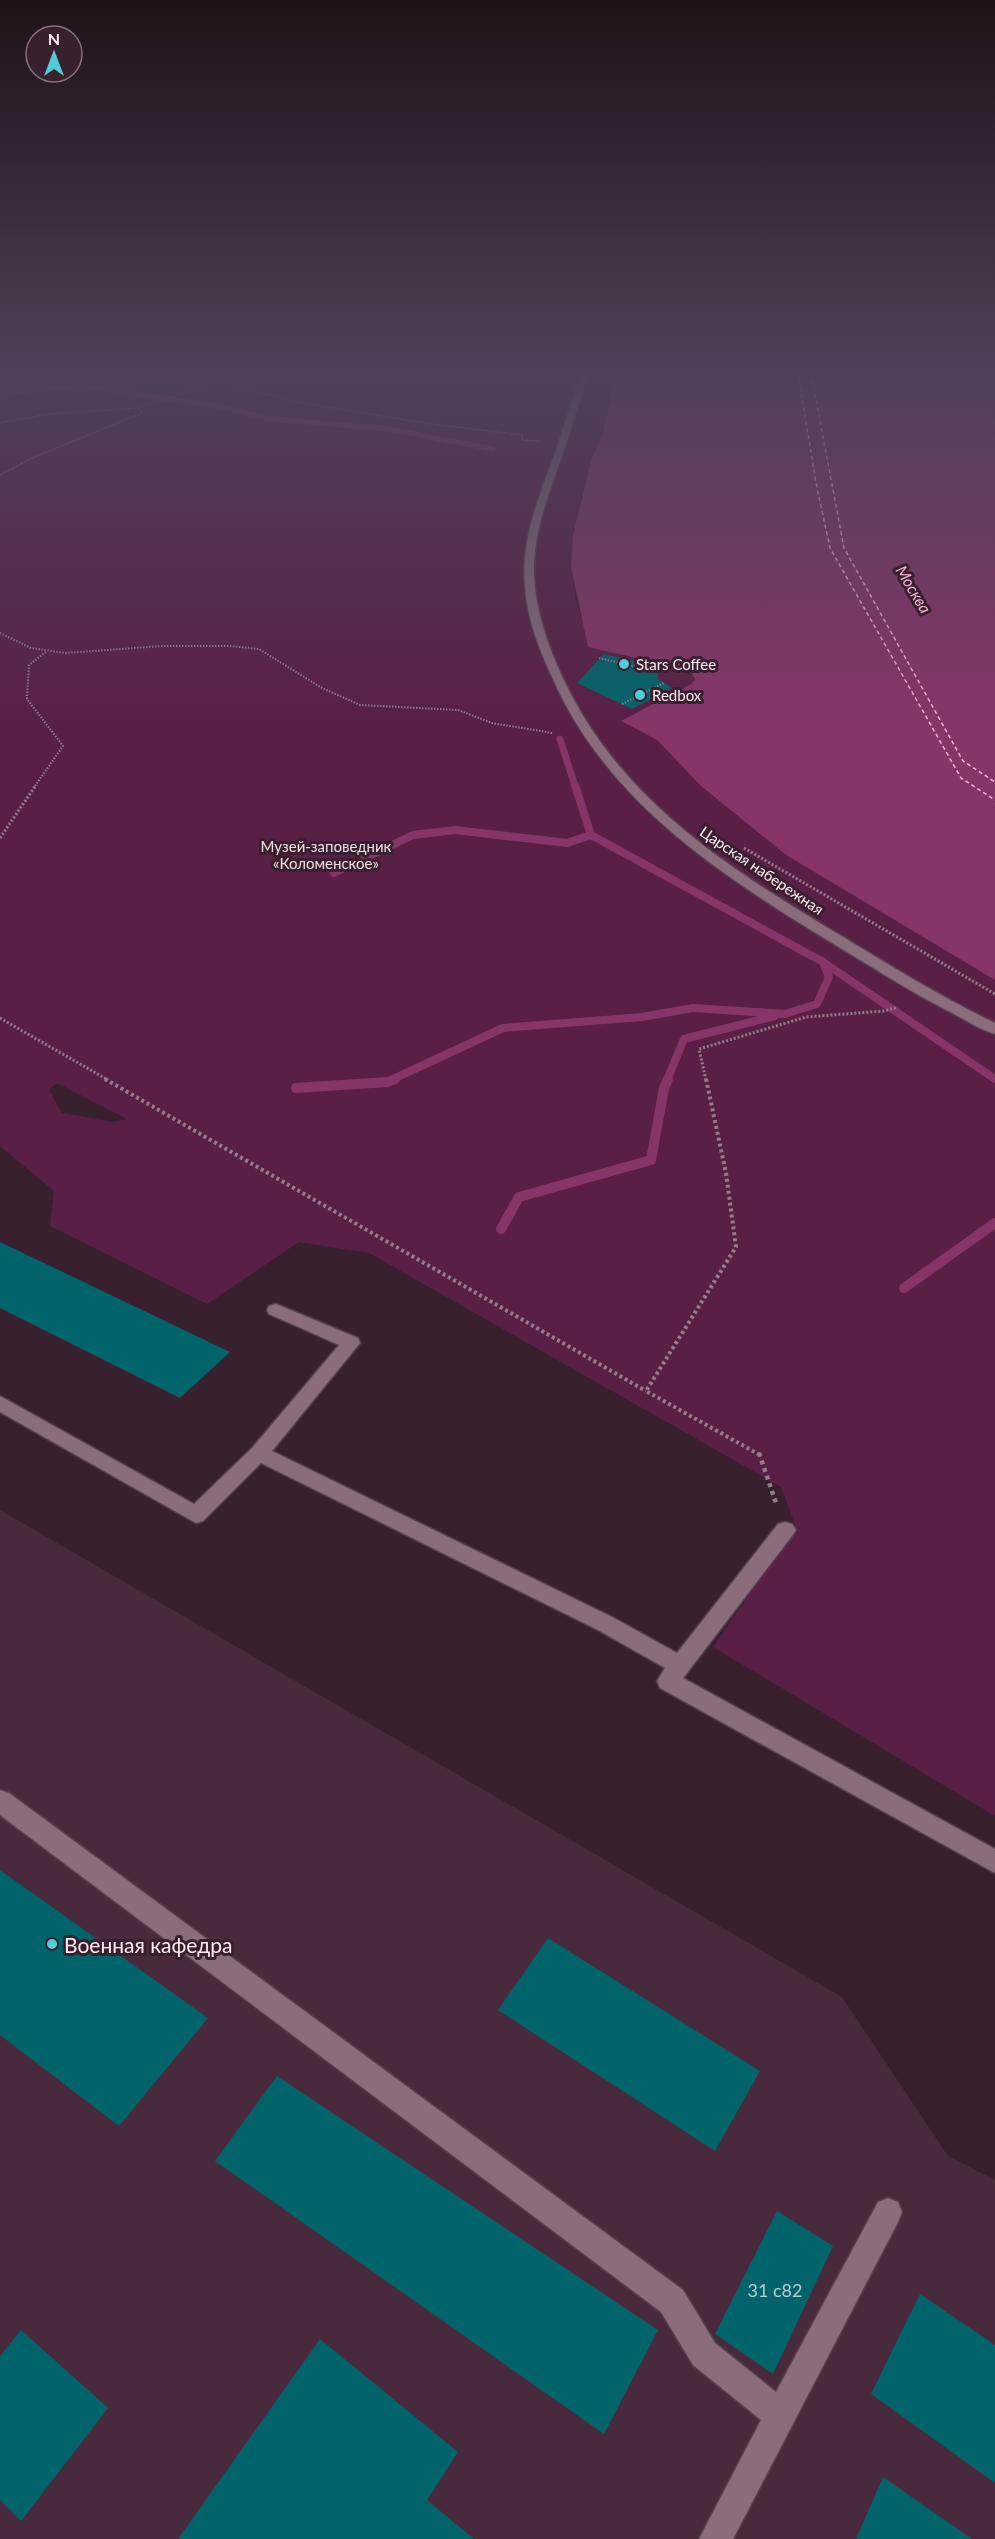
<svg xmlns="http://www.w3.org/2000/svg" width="995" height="2539" viewBox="0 0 995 2539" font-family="Lato,sans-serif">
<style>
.built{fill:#492a3d}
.green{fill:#5a1f45;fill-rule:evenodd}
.water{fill:#873569}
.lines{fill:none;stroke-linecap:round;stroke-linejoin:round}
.stream-far3{stroke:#873569;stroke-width:5}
.stream-far2{stroke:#873569;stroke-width:7}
.stream-far1{stroke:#873569;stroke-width:8}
.stream{stroke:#873569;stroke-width:10}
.ferry{stroke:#f8b2d9;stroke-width:1.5;stroke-dasharray:4 3;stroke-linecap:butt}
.building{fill:#02646b}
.minor-casing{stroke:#543f4c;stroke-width:3}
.path-far4{stroke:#927d89;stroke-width:1.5;stroke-dasharray:1.5 1.5;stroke-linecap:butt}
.path-far3{stroke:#927d89;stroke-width:2;stroke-dasharray:1.5 1.5;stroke-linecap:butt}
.path-far2{stroke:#927d89;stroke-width:3;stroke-dasharray:2 2;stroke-linecap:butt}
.path-far1{stroke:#927d89;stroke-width:4;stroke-dasharray:3 3;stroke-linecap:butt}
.path{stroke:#927d89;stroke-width:4.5;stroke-dasharray:4 4;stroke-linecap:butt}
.minor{fill:#8a6c7d;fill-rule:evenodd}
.poi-dot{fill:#52ccd6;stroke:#39202f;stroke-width:2}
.labels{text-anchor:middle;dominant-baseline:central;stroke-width:6;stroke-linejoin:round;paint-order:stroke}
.far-poi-label{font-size:15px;fill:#fbeaf3;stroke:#39202f;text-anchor:start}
.far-park-label{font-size:15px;fill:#f2dae7;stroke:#39202f}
.far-street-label{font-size:15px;fill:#fbeaf3;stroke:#39202f}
.far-water-label{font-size:16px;font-style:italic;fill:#f8b2d9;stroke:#39202f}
.near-number-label{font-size:18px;fill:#bdc8d1}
.near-poi-label{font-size:21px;fill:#fbeaf3;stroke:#39202f;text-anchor:start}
</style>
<rect width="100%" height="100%" fill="#39202f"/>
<polygon class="built" points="0,1510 842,1997 948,2156 995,2180 995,2539 0,2539"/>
<path class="green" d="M0 373H616L602 436 591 460 580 501 575 597 586 632 588 646 680 668 690 671 695 679 691 684 622 721 657 740 701 786 786 855 995 980V1816L713 1647 796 1527 781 1487 369 1253 299 1242 207 1304 50 1226 54 1191 0 1146ZM57 1083 127 1119 113 1122 62 1113 49 1090Z"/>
<polygon class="water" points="616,373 995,373 995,980 786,855 701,786 657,740 621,721 691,684 695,679 690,671 680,668 588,647 571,567 573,535 591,460 602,436"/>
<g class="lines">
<polyline class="stream-far3" points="0,393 84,386 223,407 271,419 389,429 493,449"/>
<polyline class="stream-far2" points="560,739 575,786"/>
<g class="stream-far1">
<polyline points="575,785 591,835 823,962 995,1079"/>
<polyline points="334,873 413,835 455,830 567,843 591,835"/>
<polyline points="391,1080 503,1028 642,1017 693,1008 785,1014 817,1004 829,977 823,962"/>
<polyline points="667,1080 684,1039 775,1016"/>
</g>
<g class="stream">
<polyline points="296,1088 388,1082 395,1079"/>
<polyline points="501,1229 519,1197 651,1160 664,1088 668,1079"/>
<polyline points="904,1288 995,1223"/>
</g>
<g class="ferry">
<polyline points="798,373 816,483 830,548 961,778 995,800"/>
<polyline points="811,373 844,548 963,761 995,782"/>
</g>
</g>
<g class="building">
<polygon points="604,654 660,667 657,678 672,688 632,709 577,683"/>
<polygon points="0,1242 230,1352 180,1398 0,1308"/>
<polygon points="0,1870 208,2018 119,2126 0,2035"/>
<polygon points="548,1938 760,2071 715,2151 498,2010"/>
<polygon points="277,2076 658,2330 604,2434 215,2161"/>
<polygon points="777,2211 833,2246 773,2374 715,2334"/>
<polygon points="920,2294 995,2345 995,2483 871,2394"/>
<polygon points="21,2330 108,2408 21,2521 0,2500 0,2356"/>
<polygon points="320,2339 458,2452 427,2500 474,2539 178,2539"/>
<polygon points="883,2477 972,2539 856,2539"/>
</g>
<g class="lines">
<g class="minor-casing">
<g id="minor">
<path d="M580 373H588C581 398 573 423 565 447 551 489 533 529 534 574 535 609 547 643 561 674 619 801 730 869 845 938 894 968 943 998 995 1023V1034C981 1030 967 1021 954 1014 922 998 891 979 860 960 739 886 611 812 552 677 539 649 527 618 525 587 520 537 541 493 557 447 565 422 573 398 580 373Z"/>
<polygon points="276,1304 358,1338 360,1343 272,1451 614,1618 677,1653 778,1524 785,1522 792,1524 796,1530 792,1536 683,1678 995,1849 995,1873 660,1688 657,1681 665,1668 598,1630 261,1463 203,1521 196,1523 0,1412 0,1396 194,1504 252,1448 339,1345 269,1314 267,1310 269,1306"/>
<polygon points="0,1790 9,1793 683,2290 715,2343 776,2392 878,2202 888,2198 898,2202 902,2212 898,2222 733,2539 699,2539 761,2420 693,2365 661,2312 0,1815"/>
</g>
</g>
<g class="path-far4">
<polyline points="183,373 302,403 431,424 522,435 522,440 540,441"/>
<polyline points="0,375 8,373"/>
<polyline points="0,423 48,414 138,408 245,373"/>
<polyline points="0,475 32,458 142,413 138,408"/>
</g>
<g class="path-far3">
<polyline points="0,633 31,648 66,653 162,646 230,646 259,649 322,688 360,705 458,710 492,723 552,733"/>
<polyline points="599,658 658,672"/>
<polyline points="622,704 664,683"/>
<polyline points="35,786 63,746 27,699 29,665 47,651"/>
</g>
<g class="path-far2">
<polyline points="0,838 36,785"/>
<polyline points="744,848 995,994"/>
<polyline points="0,1018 108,1080"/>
<polyline points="706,1080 699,1049 806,1017 884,1011 898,1007"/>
</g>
<g class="path-far1">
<polyline points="105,1079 646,1391"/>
<polyline points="706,1079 726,1173 736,1247 646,1391 760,1455"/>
</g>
<polyline class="path" points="759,1453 777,1506"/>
<use href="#minor" class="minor"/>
</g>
<linearGradient id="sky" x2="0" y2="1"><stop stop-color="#1f121a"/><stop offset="0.51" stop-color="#4e4258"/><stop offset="1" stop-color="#4e4258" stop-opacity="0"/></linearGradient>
<rect width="995" height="729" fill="url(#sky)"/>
<g class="poi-dot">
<circle cx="624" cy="664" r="6"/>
<circle cx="640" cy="695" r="6"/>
<circle cx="52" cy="1944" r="6"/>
</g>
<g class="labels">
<g class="far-poi-label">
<text x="636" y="664">Stars Coffee</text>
<text x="652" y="695">Redbox</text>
</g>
<g class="far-park-label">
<text x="326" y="846">Музей-заповедник<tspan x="326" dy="17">«Коломенское»</tspan></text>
</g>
<g class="far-street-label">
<text transform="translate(762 870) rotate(34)">Царская набережная</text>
</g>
<g class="far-water-label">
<text transform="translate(914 589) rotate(59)">Москва</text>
</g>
<g class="near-number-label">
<text x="775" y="2290">31 с82</text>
</g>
<g class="near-poi-label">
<text x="64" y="1944">Военная кафедра</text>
</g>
</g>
<g transform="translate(54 54)"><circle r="28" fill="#39202f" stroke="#87717d" stroke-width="1.5"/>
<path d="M0-4.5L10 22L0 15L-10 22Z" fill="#52ccd6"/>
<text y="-9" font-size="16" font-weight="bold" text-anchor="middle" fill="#fbeaf3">N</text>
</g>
</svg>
